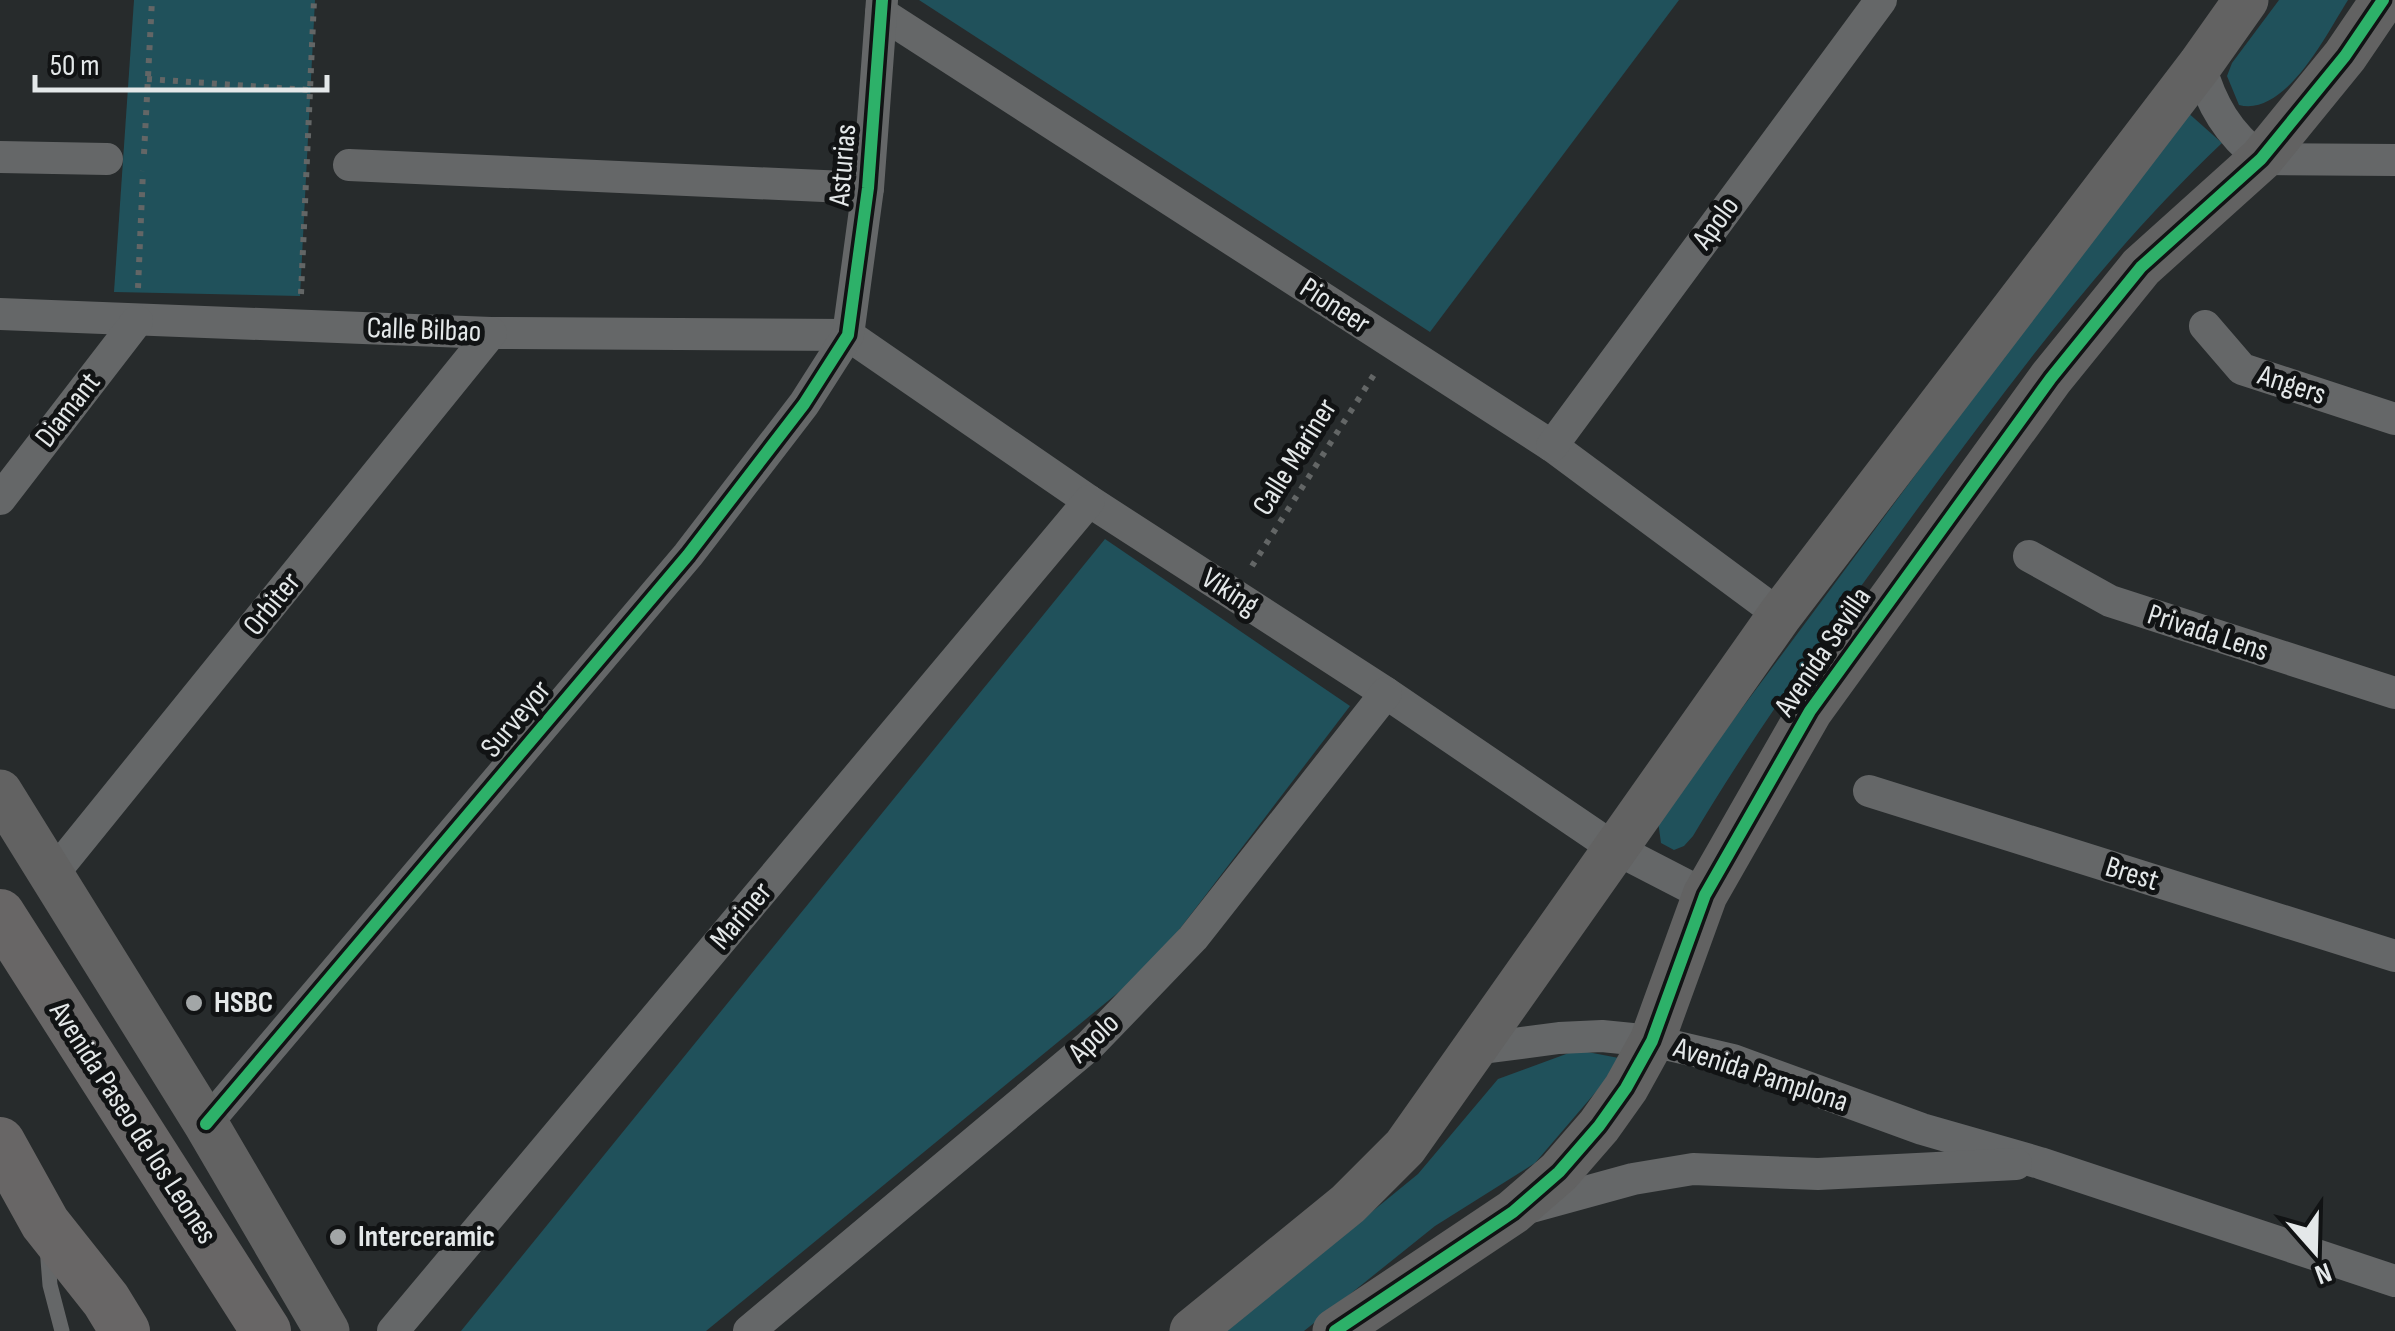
<svg xmlns="http://www.w3.org/2000/svg" width="2395" height="1331" viewBox="0 0 2395 1331" font-family="'Sofia Sans Condensed',sans-serif">
<style>
.green{fill:#20515b}
.lines{fill:none;stroke-linecap:round;stroke-linejoin:round}
.path{stroke:#636666;stroke-width:6;stroke-dasharray:5 8;stroke-linecap:butt}
.lane{stroke:#656768;stroke-width:15}
.street{stroke:#656768;stroke-width:32}
.secondary{stroke:#626262;stroke-width:45}
.primary{stroke:#686666;stroke-width:50}
.cycleway-casing{stroke:#111314;stroke-width:19}
.cycleway{stroke:#2db169;stroke-width:12}
.poi-dot{fill:#a2a6a7;stroke:#111314;stroke-width:4}
.labels{text-anchor:middle;dominant-baseline:central;stroke-width:10;stroke-linejoin:round;paint-order:stroke}
.street-label{font-size:30px;fill:#e4e8e9;stroke:#111314}
.poi-label{font-size:30px;font-weight:bold;fill:#e4e8e9;stroke:#111314;text-anchor:start}
</style>
<rect width="100%" height="100%" fill="#272b2c"/>
<g class="green">
<polygon points="134,0 315,0 300,296 114,292"/>
<polygon points="919,0 1679,0 1430,332"/>
<path d="M2279 0H2348C2327 33 2286 117 2239 105L2227 76 2232 63Z"/>
<path d="M2186 111 2222 143C2108 251 2014 378 1921 504 1842 612 1762 720 1693 836L1684 846 1674 850 1661 843 1658 821Z"/>
<polygon points="1105,539 1350,706 1153,964 706,1331 461,1331"/>
<polygon points="1577,1050 1624,1059 1535,1163 1435,1226 1304,1331 1226,1331 1418,1174 1498,1079"/>
</g>
<g class="lines">
<g class="path">
<polyline points="147,79 309,90"/>
<polyline points="144,154 152,0"/>
<polyline points="138,288 143,171"/>
<polyline points="301,294 314,0"/>
<polyline points="1252,566 1377,370"/>
</g>
<polyline class="lane" points="47,1247 50,1285 62,1331"/>
<g class="street">
<polyline points="881,13 1552,446 1780,615"/>
<path d="M2200 65C2211 105 2228 133 2261 159L2395 160"/>
<polyline points="0,157 107,159"/>
<polyline points="349,165 868,188"/>
<polyline points="0,314 491,333 848,335"/>
<polyline points="2205,326 2242,369 2395,419"/>
<polyline points="848,335 1089,501 1386,693 1614,848 1705,895"/>
<polyline points="1552,446 1881,0"/>
<polyline points="0,499 137,321"/>
<polyline points="2029,556 2110,601 2395,693"/>
<polyline points="1869,791 2395,956"/>
<polyline points="53,874 491,333"/>
<polyline points="1475,1049 1559,1038 1602,1036 1652,1041 1733,1060 1922,1129 2040,1163 2395,1281"/>
<polyline points="206,1124 688,555 804,404 848,335 868,188 882,0"/>
<polyline points="1520,1210 1633,1179 1693,1169 1818,1174 2016,1164"/>
<polyline points="393,1331 1089,501"/>
<polyline points="749,1331 1089,1046 1193,938 1386,693"/>
</g>
<g class="secondary">
<polyline points="0,792 206,1124 327,1331"/>
<polyline points="1192,1331 1348,1204 1405,1147 1780,615 2200,65 2246,0"/>
<polyline points="1335,1331 1513,1212 1559,1172 1599,1126 1626,1088 1652,1041 1705,895 1810,711 2051,378 2141,267 2261,159 2345,56 2383,0"/>
</g>
<g class="primary">
<polyline points="0,914 266,1331"/>
<polyline points="0,1142 45,1223 106,1300 125,1331"/>
</g>
<g class="cycleway-casing">
<g id="cycleway">
<polyline points="206,1124 688,555 804,404 848,335 868,188 882,0"/>
<polyline points="1335,1331 1513,1212 1559,1172 1599,1126 1626,1088 1652,1041 1705,895 1810,711 2051,378 2141,267 2261,159 2345,56 2383,0"/>
</g>
</g>
<use href="#cycleway" class="cycleway"/>
</g>
<g class="poi-dot">
<circle cx="194" cy="1003" r="10"/>
<circle cx="338" cy="1237" r="10"/>
</g>
<g class="labels">
<g class="street-label">
<text transform="translate(843 165) rotate(-85)">Asturias</text>
<text transform="translate(1716 223) rotate(-54)">Apolo</text>
<text transform="translate(1335 306) rotate(33)">Pioneer</text>
<text transform="translate(424 330) rotate(2)">Calle Bilbao</text>
<text transform="translate(2292 385) rotate(18)">Angers</text>
<text transform="translate(68 410) rotate(-52)">Diamant</text>
<text transform="translate(1295 457) rotate(-58)">Calle Mariner</text>
<text transform="translate(1230 592) rotate(33)">Viking</text>
<text transform="translate(272 604) rotate(-51)">Orbiter</text>
<text transform="translate(2208 633) rotate(18)">Privada Lens</text>
<text transform="translate(1823 652) rotate(-56)">Avenida Sevilla</text>
<text transform="translate(516 719) rotate(-50)">Surveyor</text>
<text transform="translate(2132 874) rotate(17)">Brest</text>
<text transform="translate(741 916) rotate(-50)">Mariner</text>
<text transform="translate(1094 1038) rotate(-44)">Apolo</text>
<text transform="translate(1761 1075) rotate(18)">Avenida Pamplona</text>
<text transform="translate(133 1123) rotate(57)">Avenida Paseo de los Leones</text>
</g>
<g class="poi-label">
<text x="214" y="1003">HSBC</text>
<text x="358" y="1237">Interceramic</text>
</g>
</g>
<g transform="translate(2315 1251) rotate(160)" stroke="#111314" stroke-width="8" paint-order="stroke">
<path d="M0-8L18 38L0 25L-18 38Z" fill="#e4e8e9"/>
<text y="-15" font-size="28" font-weight="bold" text-anchor="middle" fill="#e4e8e9">N</text>
</g>
<path d="M35 75v15h292v-15" fill="none" stroke="#e4e8e9" stroke-width="5"/>
<text x="50" y="75" font-size="30" fill="#e4e8e9" stroke="#111314" stroke-width="8" paint-order="stroke">50 m</text>
</svg>
